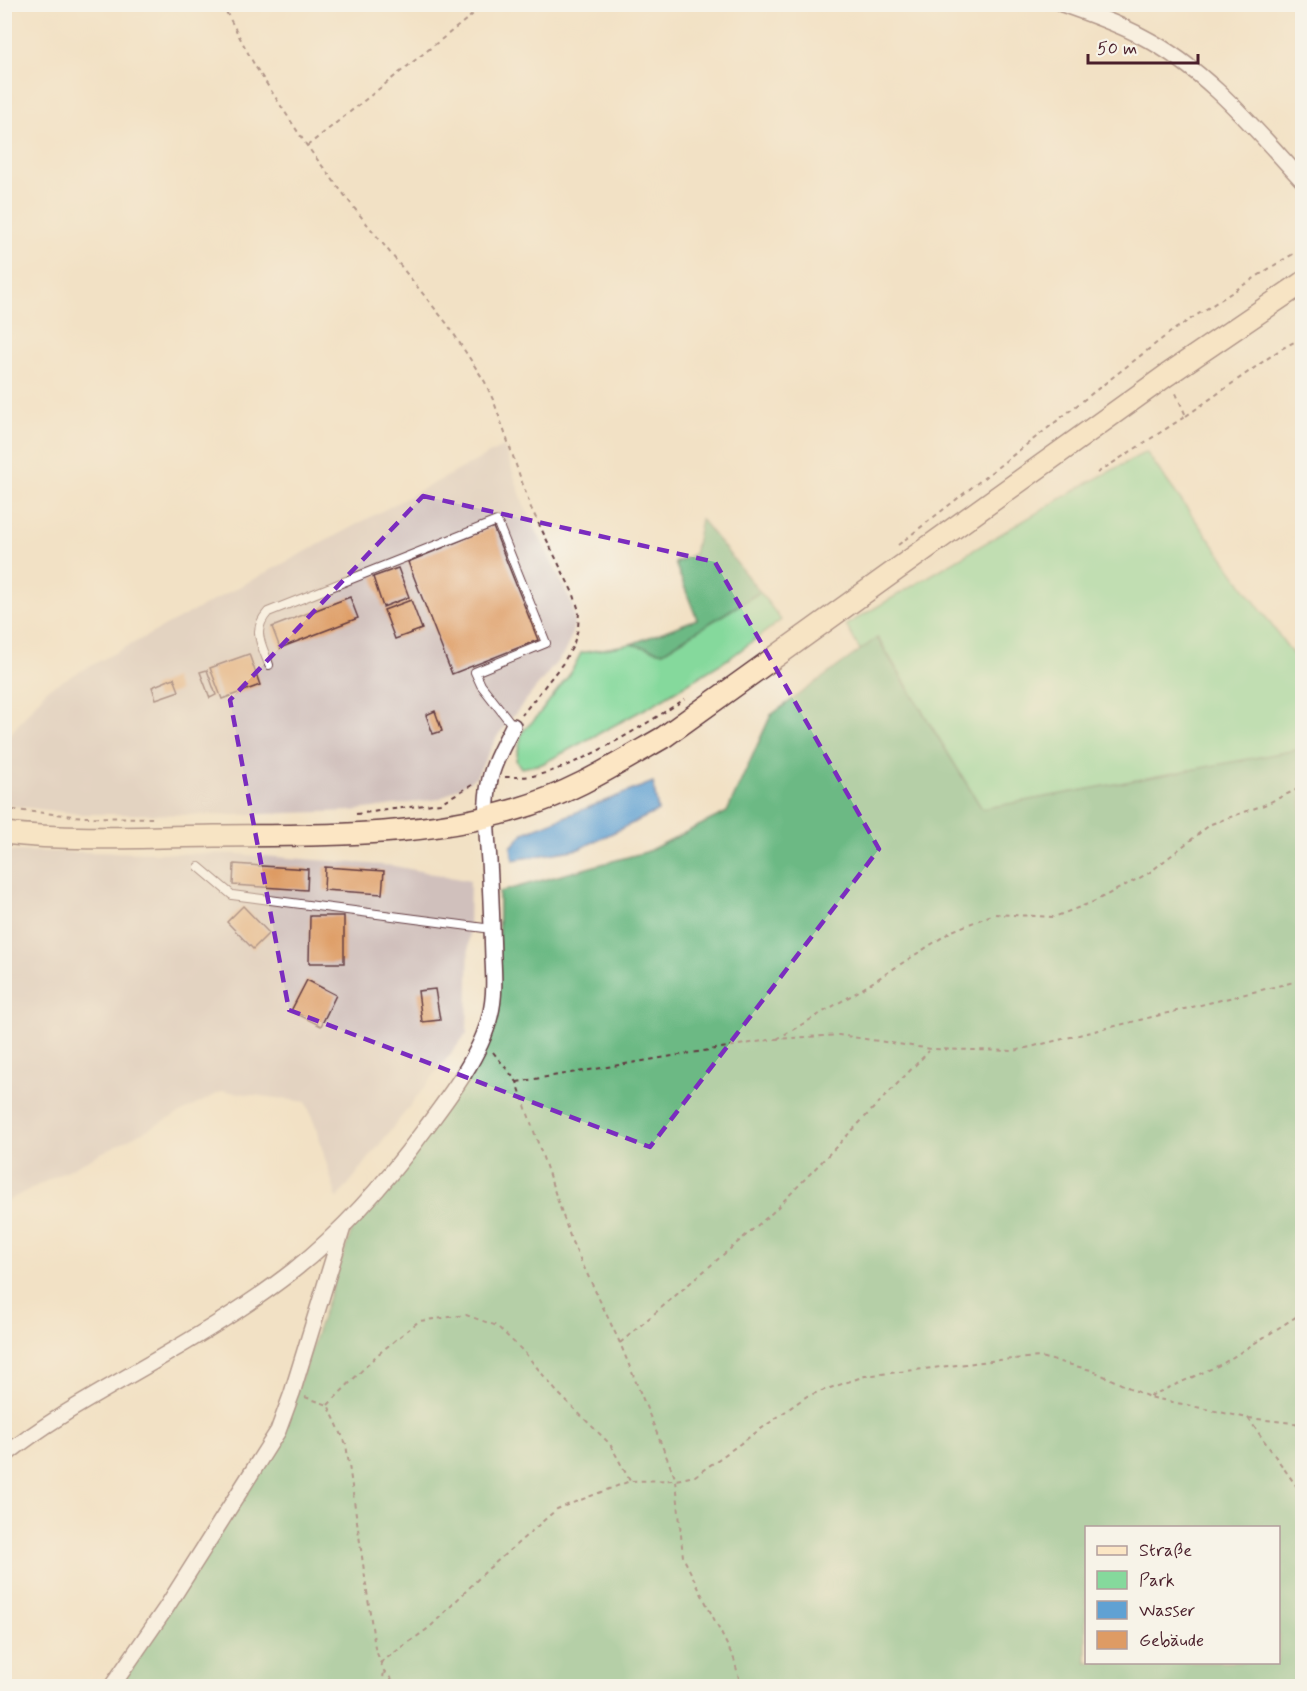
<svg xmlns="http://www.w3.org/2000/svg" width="1307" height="1691" viewBox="0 0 1307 1691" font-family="Mynerve,sans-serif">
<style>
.industrial{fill:#d0c0bc}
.green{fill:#85d99c;stroke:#687c64;stroke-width:1.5}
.forest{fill:#6cb984;stroke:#5b6c58;stroke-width:1.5;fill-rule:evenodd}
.water{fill:#60a1d3;stroke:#55607f;stroke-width:1.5}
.building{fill:#de9b64}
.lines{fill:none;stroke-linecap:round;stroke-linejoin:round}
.service-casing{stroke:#633c42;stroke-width:10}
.minor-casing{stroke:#633c42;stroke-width:18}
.secondary-casing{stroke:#633c42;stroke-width:24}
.path{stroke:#633c42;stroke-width:2;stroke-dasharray:4.5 4.5;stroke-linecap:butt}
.service{stroke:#fff;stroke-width:8}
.minor{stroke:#fff;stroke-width:15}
.secondary{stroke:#fce6c4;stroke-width:21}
.marked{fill:none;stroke:#7b2cbf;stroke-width:4.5;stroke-dasharray:12 8;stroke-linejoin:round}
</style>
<rect width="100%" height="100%" fill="#f7f3e8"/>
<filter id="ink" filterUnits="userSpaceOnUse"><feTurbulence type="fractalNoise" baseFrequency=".0167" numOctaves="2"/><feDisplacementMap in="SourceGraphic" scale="12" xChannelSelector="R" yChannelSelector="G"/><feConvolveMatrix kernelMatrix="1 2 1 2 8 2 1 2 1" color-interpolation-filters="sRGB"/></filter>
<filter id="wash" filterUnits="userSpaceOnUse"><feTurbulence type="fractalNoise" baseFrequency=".008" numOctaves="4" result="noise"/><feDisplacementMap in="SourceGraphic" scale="24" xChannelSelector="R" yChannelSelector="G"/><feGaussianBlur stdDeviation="1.35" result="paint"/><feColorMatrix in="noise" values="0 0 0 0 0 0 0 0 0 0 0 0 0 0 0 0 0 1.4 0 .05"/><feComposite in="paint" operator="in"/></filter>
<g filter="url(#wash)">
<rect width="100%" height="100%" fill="#f2e1c5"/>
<g class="industrial">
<polygon points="504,446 524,505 573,606 574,625 570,640 564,653 498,735 476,777 439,799 351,811 233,815 80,814 5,805 4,742 47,689"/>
<polygon points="5,851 236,854 394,866 470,881 467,1033 337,1199 316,1128 306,1102 223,1091 5,1202"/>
</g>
<g class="green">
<polygon points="1146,452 1302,667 1302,749 982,809 878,638 860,650 846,625 1086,484"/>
<polygon points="760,592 781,620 730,658 654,704 542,764 521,768 516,760 522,732 536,718 570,674 581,653 631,644 663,652"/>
</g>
<g class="forest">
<polygon points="701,519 760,592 663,652 631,644 697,619 675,563 694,554"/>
<path d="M877 638 982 809 1302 749V1686H116L283 1431 357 1215 475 1063 498 982 499 892 646 852 727 812 771 715ZM1086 1528H1278V1662H1086Z"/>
</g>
<polygon class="water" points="653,782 658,811 579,849 513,860 511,847 524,833"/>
<g id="blocks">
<g class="building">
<polygon points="493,527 538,640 452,674 408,562"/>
<polygon points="398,568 409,597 383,607 373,577"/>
<polygon points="350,597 358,618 280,648 272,627"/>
<polygon points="411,600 422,629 395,639 384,610"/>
<polygon points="249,654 260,685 222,699 210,668"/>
<polygon points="207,670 216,695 210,698 200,672"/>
<polygon points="174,678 179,691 156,699 152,687"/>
<polygon points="435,711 442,731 433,734 426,715"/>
<polygon points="234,864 308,869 307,890 233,885"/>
<polygon points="325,867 384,871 382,894 324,890"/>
<polygon points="243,906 269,933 253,949 227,922"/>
<polygon points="310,916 344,916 344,963 309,963"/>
<polygon points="307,980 336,995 321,1026 291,1011"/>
<polygon points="435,989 440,1020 422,1022 418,991"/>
</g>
</g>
</g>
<g filter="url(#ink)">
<use href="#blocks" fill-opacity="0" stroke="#633c42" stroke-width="1.5"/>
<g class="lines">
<g class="service-casing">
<g id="service">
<path d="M269 665C262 644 251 631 268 612L497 521 546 643 475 672 481 685 513 726"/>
<polyline points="199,867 232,895 492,929"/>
</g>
</g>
<g class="minor-casing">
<g id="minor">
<path d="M1062 4C1090 14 1117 23 1143 37 1207 70 1254 128 1302 180"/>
<path d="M4 1456C55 1415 113 1386 168 1353 211 1328 255 1301 294 1270 343 1231 388 1180 425 1129 449 1097 481 1055 490 1016 495 997 494 977 493 958 492 925 491 893 489 861 487 833 484 806 490 779 494 760 505 743 513 726"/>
<polyline points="112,1686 166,1608 278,1431 292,1393 343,1227"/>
</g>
</g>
<g class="secondary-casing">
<path id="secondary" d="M4 833C74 841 145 837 214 836 314 835 421 838 517 809 570 794 617 764 664 737L1167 375 1302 283"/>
</g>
<g class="path">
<polyline points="222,4 255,66 307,146 355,209 448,325 485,382 494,402 531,508 574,595 579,611 578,629 573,646 563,663 522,715"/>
<polyline points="307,146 486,4"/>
<polyline points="1186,416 1281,349 1302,338"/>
<polyline points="1097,473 1186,416 1175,391"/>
<polyline points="898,545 1172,331 1281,261 1302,249"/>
<path d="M505 777C515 777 524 777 533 776 577 768 646 724 685 699"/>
<polyline points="4,809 84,817 156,818"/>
<polyline points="356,814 440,803 474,784"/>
<polyline points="777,1039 859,991 952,931 994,914 1054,917 1093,902 1149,873 1211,824 1264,805 1302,787"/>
<polyline points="493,1052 517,1082 572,1242 620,1343 676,1480 683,1557 734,1659 741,1686"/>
<polyline points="517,1082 775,1039 839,1035 931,1049 1014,1051 1302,980"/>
<polyline points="620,1343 772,1213 929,1051"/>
<polyline points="1150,1396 1222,1364 1302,1313"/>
<polyline points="305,1397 328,1405 346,1444 375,1648 384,1671 398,1686"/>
<polyline points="328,1405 377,1355 419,1321 466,1315 497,1326 525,1353 557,1392 610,1444 630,1481"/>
<polyline points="1248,1418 1302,1494"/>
<polyline points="380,1663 430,1627 487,1570 557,1509 630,1481 676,1480 695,1476 807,1396 865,1376 999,1360 1040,1357 1091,1370 1149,1397 1248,1418 1302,1424"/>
<polyline points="382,1686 384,1671"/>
</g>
<use href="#service" class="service"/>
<use href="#minor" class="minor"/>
<use href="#secondary" class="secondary"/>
</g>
</g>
<path d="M0 0H1307V1691H0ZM423 496 715 562 879 849 650 1147 289 1010 230 700Z" fill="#f2e1c5" fill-opacity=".55" fill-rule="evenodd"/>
<path class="marked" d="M423 496 715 562 879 849 650 1147 289 1010 230 700Z"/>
<rect width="1307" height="1691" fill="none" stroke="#f7f3e8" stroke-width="24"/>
<rect x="1085" y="1526" width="195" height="138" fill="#f7f3e8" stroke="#b29e9c" stroke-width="1.5"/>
<rect x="1097" y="1546" width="30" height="9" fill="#fce6c4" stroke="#b29e9c" stroke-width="1.5"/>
<text x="1139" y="1556" font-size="18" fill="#4a1f2b">Straße</text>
<rect x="1097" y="1571" width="30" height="18" fill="#85d99c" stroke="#b29e9c" stroke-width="1.5"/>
<text x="1139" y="1586" font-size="18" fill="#4a1f2b">Park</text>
<rect x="1097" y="1601" width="30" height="18" fill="#60a1d3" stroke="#b29e9c" stroke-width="1.5"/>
<text x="1139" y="1616" font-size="18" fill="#4a1f2b">Wasser</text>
<rect x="1097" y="1631" width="30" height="18" fill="#de9b64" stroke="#b29e9c" stroke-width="1.5"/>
<text x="1139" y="1646" font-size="18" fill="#4a1f2b">Gebäude</text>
<path d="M1088 54v9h110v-9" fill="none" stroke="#4a1f2b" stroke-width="3"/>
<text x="1097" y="54" font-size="18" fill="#4a1f2b" stroke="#f7f3e8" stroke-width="4.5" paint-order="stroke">50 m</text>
</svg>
